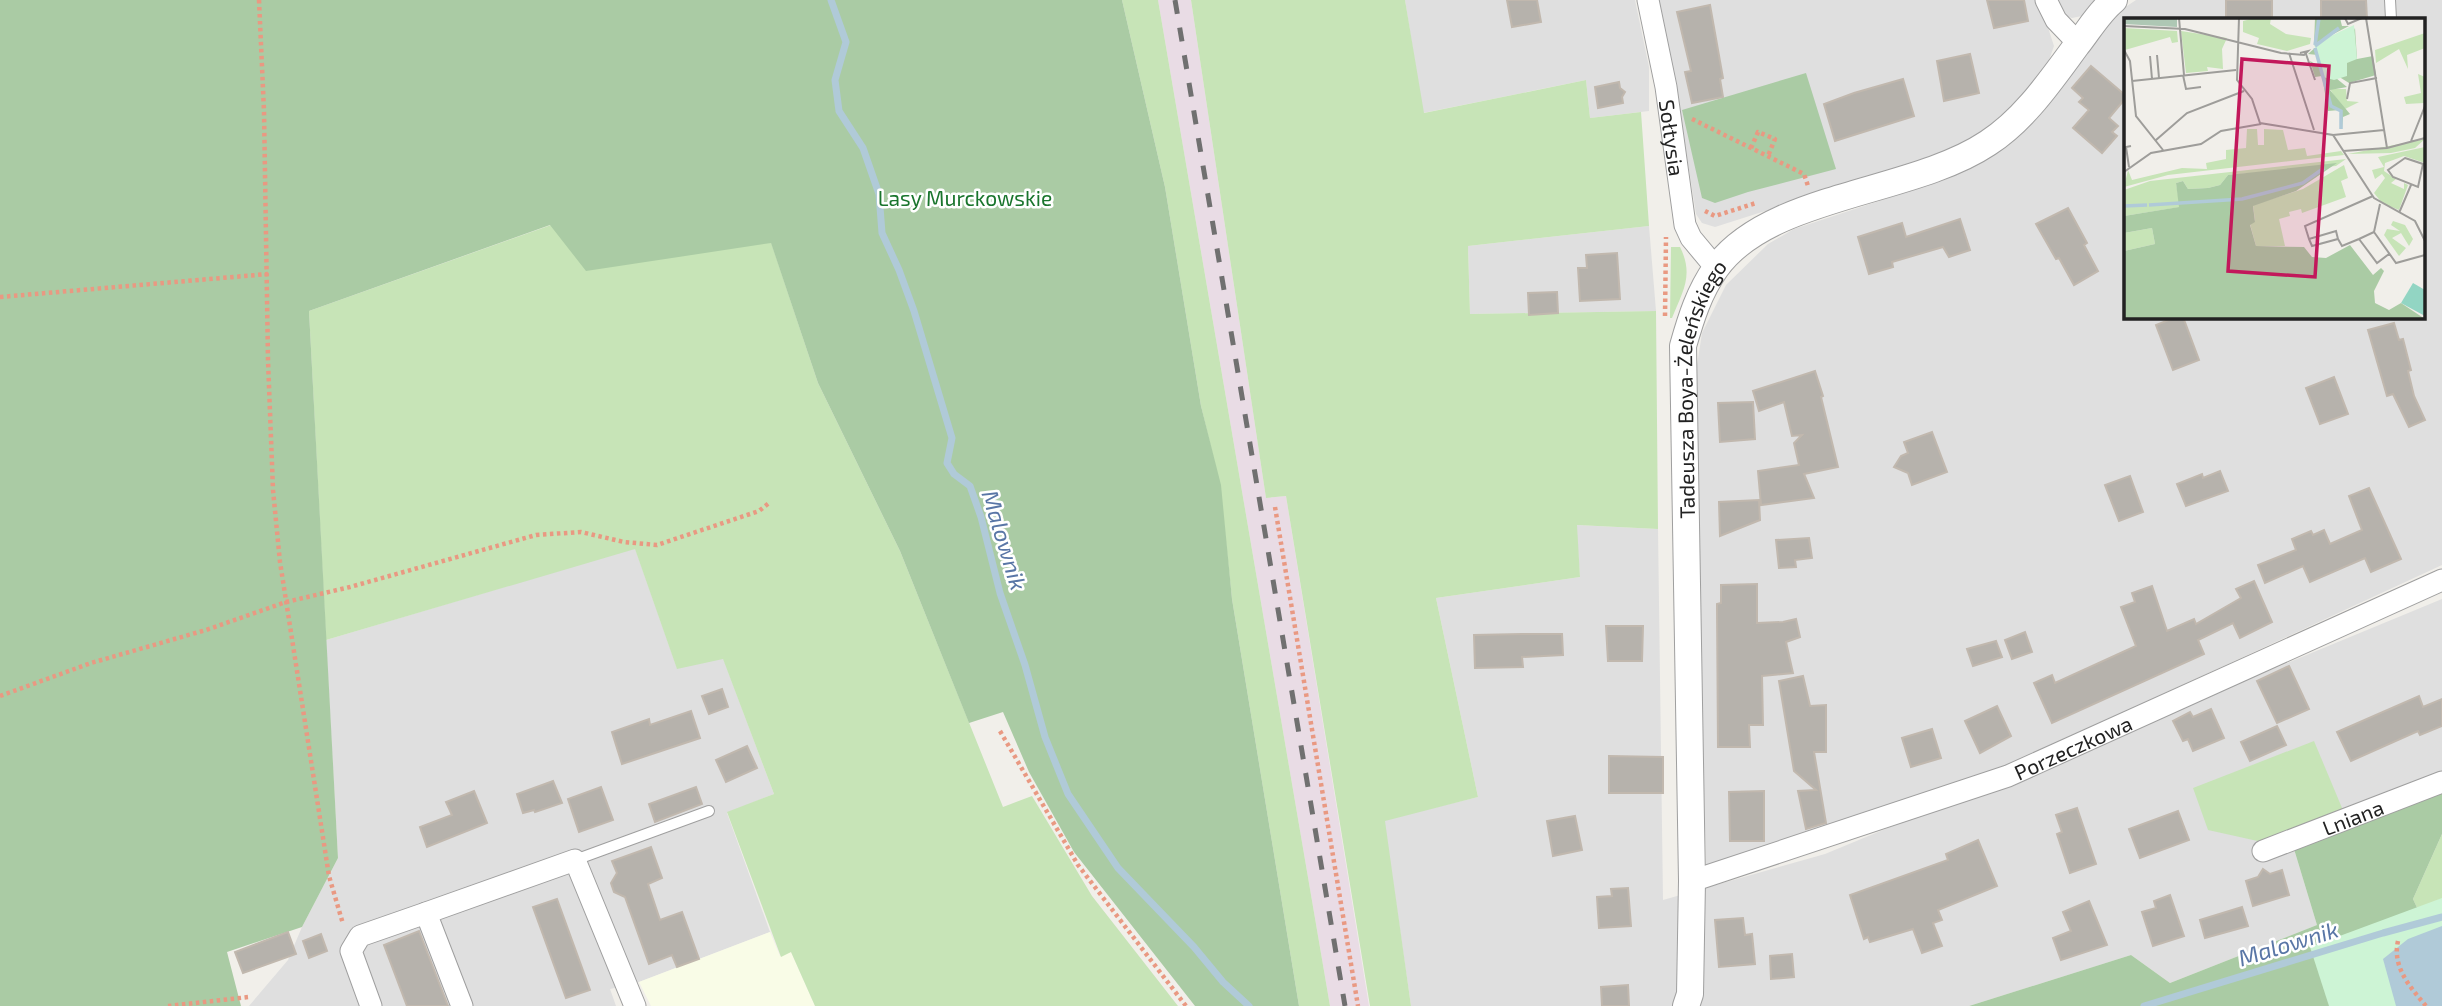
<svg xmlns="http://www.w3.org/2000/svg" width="2442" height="1006" viewBox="0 0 2442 1006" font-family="'Exo 2',sans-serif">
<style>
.residential{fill:#dfdfdf;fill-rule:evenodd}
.industrial{fill:#e9dce5}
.education{fill:#f9fce7}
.grass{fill:#c7e4b7}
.forest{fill:#aacba4}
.park{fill:#cdf4d5}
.water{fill:#b0cad8}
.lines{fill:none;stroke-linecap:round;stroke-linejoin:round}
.stream{stroke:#b0cad8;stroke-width:7}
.building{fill:#b6b2ac;stroke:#c1b8ae;stroke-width:2}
.service-casing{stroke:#9f9f9f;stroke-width:12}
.minor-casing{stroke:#9f9f9f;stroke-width:23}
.tertiary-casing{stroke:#9f9f9f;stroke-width:28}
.path{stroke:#e99982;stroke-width:4.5;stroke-dasharray:3.5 3.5;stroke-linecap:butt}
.service{stroke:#fff;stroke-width:10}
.minor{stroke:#fff;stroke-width:21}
.tertiary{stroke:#fff;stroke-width:26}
.rail{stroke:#707070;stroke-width:5;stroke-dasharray:14 14;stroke-linecap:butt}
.labels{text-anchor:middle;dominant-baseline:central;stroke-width:5;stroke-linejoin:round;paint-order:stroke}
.street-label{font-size:21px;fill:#222;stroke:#fff}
.park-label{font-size:21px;fill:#1a752d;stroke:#fff}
.water-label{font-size:23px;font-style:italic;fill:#5976a6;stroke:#fff}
.inset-river{fill:none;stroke:#b0cad8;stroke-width:3.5}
.inset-road{fill:none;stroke:#9e9d9a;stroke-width:2}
.view{fill:#c2185b;fill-opacity:0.15;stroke:#c2185b;stroke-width:3.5}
.inset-edge{fill:none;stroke:#222;stroke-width:3.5}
</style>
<rect width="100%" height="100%" fill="#f1efea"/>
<g class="residential">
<polygon points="1405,0 1635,0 1649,67 1649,111 1590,118 1586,80 1423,113"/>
<polygon points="1658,0 2039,0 2054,46 2047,66 2010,110 1975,139 1947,153 1715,227 1702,223 1696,214 1674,75"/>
<polygon points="2056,0 2097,0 2082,16 2072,18 2065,16"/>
<path d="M2136 0H2442V565L1995 772 1714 868 1706 864 1693 391 1702 333 1726 285 1768 244 1794 229 1952 177 1992 155 2075 69 2118 12ZM2125 19H2423V317H2125Z"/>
<polygon points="1649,226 1656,311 1470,314 1468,246"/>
<polygon points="1576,525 1658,529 1663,900 1825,854 2442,599 2442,774 2294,849 2317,925 2170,983 2131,955 1969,1006 1411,1006 1384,820 1478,797 1436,598 1580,577"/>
<polygon points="635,548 677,668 723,658 774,794 727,813 770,932 639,982 610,989 616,1006 249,1006 288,960 302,927 338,858 326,640"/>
</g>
<polygon class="industrial" points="1158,0 1191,0 1266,498 1286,496 1369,1006 1330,1006"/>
<polygon class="education" points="770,932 780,956 791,952 815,1006 651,1006 639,982"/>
<g class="grass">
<polygon points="1122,0 1158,0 1330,1006 1299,1006 1232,599 1220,485 1201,406 1165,187"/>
<polygon points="1191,0 1405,0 1424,113 1586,80 1590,118 1641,112 1649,226 1468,246 1470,314 1656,311 1658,529 1577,525 1580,577 1436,598 1478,797 1385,821 1411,1006 1370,1006 1286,496 1266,498"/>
<polygon points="551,225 720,250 771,242 818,383 900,551 1003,807 1032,796 1092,896 1178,1006 815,1006 791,952 781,957 727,812 774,794 723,659 677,669 635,549 326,640 309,311"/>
<path d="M1671 247H1680C1694 275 1683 291 1672 318H1670Z"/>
<polygon points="2314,741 2350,827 2294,849 2208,830 2193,788"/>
<polygon points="2442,834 2442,899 2420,914 2413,899"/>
</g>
<g class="forest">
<polygon points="0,0 1122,0 1165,187 1201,406 1221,485 1232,599 1299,1006 1195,1006 1074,852 1029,772 1003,712 969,723 900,551 818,383 771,243 586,271 550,225 309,311 338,858 302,927 227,952 241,1006 0,1006"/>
<polygon points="1806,73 1836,169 1748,192 1715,203 1702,198 1682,110"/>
<polygon points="2442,790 2442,834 2413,899 2420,914 2348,1006 1969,1006 2131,955 2170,983 2317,925 2294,849"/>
</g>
<polygon class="park" points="2442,898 2442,1006 2329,1006 2310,947"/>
<polygon class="water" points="2442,926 2442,1006 2396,1006 2383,959 2408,939"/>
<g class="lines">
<g class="stream">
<polyline points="831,0 846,42 835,80 839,111 863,148 879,194 882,233 899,270 914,311 952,438 947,463 954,474 970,486 981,517 1000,593 1025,665 1045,737 1068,794 1118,868 1194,947 1223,982 1249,1006"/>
<polyline points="2144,1006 2383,933 2442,917"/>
</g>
</g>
<g class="building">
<polygon points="1507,0 1537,0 1541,22 1512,27"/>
<polygon points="1987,0 2024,0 2028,21 1994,28"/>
<rect x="2226" y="0" width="46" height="19"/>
<polygon points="2321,0 2366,0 2367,19 2321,19"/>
<polygon points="1710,5 1723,78 1720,79 1723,97 1692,103 1685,72 1691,71 1677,12"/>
<polygon points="1970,54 1979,93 1944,101 1937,61"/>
<polygon points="2091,66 2125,95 2125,99 2109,118 2118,126 2112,132 2117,136 2102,153 2073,128 2089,110 2079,102 2083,98 2072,88"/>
<polygon points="1903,79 1914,116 1835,141 1824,104 1854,93"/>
<polygon points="1619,82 1620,88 1625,92 1622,97 1623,103 1598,108 1595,87"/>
<polygon points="2068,208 2087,243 2084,245 2098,271 2074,285 2059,258 2056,259 2036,224"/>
<polygon points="1960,219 1970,250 1949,257 1943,247 1892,262 1893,267 1869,274 1858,237 1902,223 1906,237"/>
<polygon points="1617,253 1620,299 1580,301 1578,268 1587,268 1586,255"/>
<polygon points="1557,292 1558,313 1529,315 1528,293"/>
<polygon points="2176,317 2183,317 2199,360 2173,370 2156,325"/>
<polygon points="2394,323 2399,340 2403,339 2411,370 2408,371 2414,396 2425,420 2409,427 2393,394 2387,396 2368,330"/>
<polygon points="1815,371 1823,396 1821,397 1838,467 1804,474 1814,498 1761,505 1758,471 1799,465 1794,443 1802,435 1792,436 1784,402 1759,411 1753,391"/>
<polygon points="2334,377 2348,414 2320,424 2306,388"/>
<polygon points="1753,402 1755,439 1720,442 1718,403"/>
<polygon points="1932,432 1947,472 1912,485 1908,473 1894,467 1901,456 1908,453 1904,442"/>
<polygon points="2220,471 2228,491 2186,506 2177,484 2202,474 2203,478"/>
<polygon points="2130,476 2143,512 2119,521 2105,485"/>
<polygon points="2369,488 2401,559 2371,572 2365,558 2310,582 2303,566 2265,583 2258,565 2296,550 2292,539 2311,531 2313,535 2324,530 2330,544 2362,530 2349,496"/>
<polygon points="1759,500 1760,520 1720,536 1719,502"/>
<polygon points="1809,538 1812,558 1795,560 1796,567 1779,568 1776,540"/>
<polygon points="2254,581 2272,622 2240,638 2233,623 2198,640 2204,654 2052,723 2034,683 2052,675 2055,683 2136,646 2121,607 2135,602 2132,593 2152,586 2167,631 2194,619 2196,624 2241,598 2236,589"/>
<polygon points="1757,584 1757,623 1783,622 1796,619 1800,637 1786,642 1793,673 1762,676 1763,725 1749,725 1750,747 1718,747 1717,604 1721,603 1721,585"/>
<polygon points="1606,626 1643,626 1642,661 1608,661"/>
<polygon points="2025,632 2032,652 2012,659 2005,640"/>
<polygon points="1522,634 1562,634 1563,655 1522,657 1523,667 1475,668 1474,635"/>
<polygon points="1996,641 2002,657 1973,666 1967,649"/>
<polygon points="2289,666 2309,709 2277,723 2257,681"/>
<polygon points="1803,676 1810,706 1826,705 1826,752 1814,752 1826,823 1806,829 1798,791 1816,790 1794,771 1779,681"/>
<polygon points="722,689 728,707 709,714 702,696"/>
<polygon points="2419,696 2423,707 2442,699 2442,726 2420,735 2418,731 2351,761 2337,732"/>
<polygon points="1997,706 2011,736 1980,753 1965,721"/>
<polygon points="2211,709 2224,738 2193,751 2188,739 2183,741 2173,721 2190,712 2193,717"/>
<polygon points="691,711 700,738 622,764 612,732 649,719 650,725"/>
<polygon points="2277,726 2286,745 2250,761 2241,742"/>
<polygon points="1932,729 1941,758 1911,767 1902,738"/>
<polygon points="747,746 757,768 726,782 716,760"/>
<polygon points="1609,756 1663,757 1663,793 1609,793"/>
<polygon points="553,781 562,803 535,812 534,810 523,813 517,794"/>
<polygon points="601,787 613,820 579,832 568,799"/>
<polygon points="696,787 702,804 655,822 649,804"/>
<polygon points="474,791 487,823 427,847 420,827 452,815 446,802"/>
<polygon points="1764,791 1764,841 1730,841 1729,792"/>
<polygon points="2077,808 2096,864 2070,873 2057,834 2062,832 2056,815"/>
<polygon points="2178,811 2189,840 2140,858 2129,829"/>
<polygon points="1575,816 1582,850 1553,856 1547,821"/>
<polygon points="1978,840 1997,886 1938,910 1942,920 1933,923 1942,946 1922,953 1913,929 1870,942 1868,937 1864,939 1850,895 1948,860 1946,854"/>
<polygon points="651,847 662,878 648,884 660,920 682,912 699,959 677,967 672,955 649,964 625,897 614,892 611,883 617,873 612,861"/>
<polygon points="2263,869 2270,874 2282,870 2289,895 2253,906 2246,881 2258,877"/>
<polygon points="1628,888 1631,926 1599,928 1597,897 1612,896 1611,889"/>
<polygon points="2170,895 2184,936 2153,946 2142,912 2156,908 2154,901"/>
<polygon points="557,899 590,990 566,998 533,907"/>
<polygon points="2089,901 2107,945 2061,960 2053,938 2071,931 2063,912"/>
<polygon points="2242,907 2248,926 2205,938 2200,920"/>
<polygon points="1743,918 1745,935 1752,934 1755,964 1719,967 1715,920"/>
<polygon points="419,931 448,1006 407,1006 384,945"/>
<polygon points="288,932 296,954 243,973 235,952"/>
<polygon points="321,934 327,951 309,958 303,941"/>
<polygon points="1792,954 1794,977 1771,979 1770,956"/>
<polygon points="1628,985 1629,1006 1602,1006 1601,987"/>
</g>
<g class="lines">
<g class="service-casing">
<g id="service">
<polyline points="2390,0 2391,19"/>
<polyline points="575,860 709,811"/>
</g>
</g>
<g class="minor-casing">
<g id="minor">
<path id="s1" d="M1648 0 1666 87 1685 225 1691 238 1716 268"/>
<polyline points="2046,0 2056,20 2079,44"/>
<path id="s2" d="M2263 851 2442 782"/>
<path id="s3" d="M1692 881 2008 776 2442 580"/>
<polyline points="371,1006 351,951 360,936 426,913"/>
<polyline points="462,1006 426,913 575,860 635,1006"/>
</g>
</g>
<g class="tertiary-casing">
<g id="tertiary">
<path id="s4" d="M1686 1006 1690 994 1692 881 1683 346C1691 318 1699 292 1716 268 1769 194 1912 194 1988 143 2025 119 2051 80 2077 45 2089 30 2099 12 2114 0"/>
</g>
</g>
<g class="path">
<polyline points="259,0 264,111 268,360 273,490 280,562 329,876 343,924"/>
<polyline points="1692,119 1804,174 1808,186"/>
<polyline points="1751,148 1758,132 1775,139 1768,156"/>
<polyline points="1705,211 1715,216 1756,203"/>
<polyline points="0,297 268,274"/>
<polyline points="1665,316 1666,237"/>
<polyline points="1275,507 1358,1006"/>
<polyline points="0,696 91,663 206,630 286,602 350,587 536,535 581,532 624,542 657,545 759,511 769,503"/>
<polyline points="1000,731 1078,865 1186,1006"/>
<path d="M2398 941C2392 967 2410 987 2426 1006"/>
<polyline points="168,1006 249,997"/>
</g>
<use href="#service" class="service"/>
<use href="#minor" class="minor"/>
<use href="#tertiary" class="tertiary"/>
<polyline class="rail" points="1175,0 1345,1006"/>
</g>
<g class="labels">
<g class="street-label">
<text stroke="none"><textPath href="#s1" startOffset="140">Sołtysia</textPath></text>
<text stroke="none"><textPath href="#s4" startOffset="621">Tadeusza Boya-Żeleńskiego</textPath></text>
<text stroke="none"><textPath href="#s3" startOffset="404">Porzeczkowa</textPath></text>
<text stroke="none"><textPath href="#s2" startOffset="96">Lniana</textPath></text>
</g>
<g class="park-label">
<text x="965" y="197">Lasy Murckowskie</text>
</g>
<g class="water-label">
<text transform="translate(1005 540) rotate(73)">Malownik</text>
<text transform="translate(2288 943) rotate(-17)">Malownik</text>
</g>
</g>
<g transform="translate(2124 18)">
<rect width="301" height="301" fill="#f1efea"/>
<path d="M131 0H147L146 6 162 16 187 20 186 26 163 33 133 26 135 20 119 14V3ZM0 10 53 13 54 24 48 25 46 19 1 32ZM57 13 103 20 98 31 99 51 83 49 84 53 62 55ZM301 15V30L283 37 284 51 275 31 252 45 251 32ZM294 56 301 59 300 85 282 86 280 79 297 75ZM206 71H222L223 83 235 84 219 92ZM123 111H133L134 127H140V111L159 112 164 132 181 130 183 138 217 133 220 137 44 157 0 169 4 152 8 162 58 150 83 151 82 145 102 141V132L122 130ZM301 121 291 130 267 135 224 136ZM301 129V145L280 138 261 145 260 153 272 161 267 165 280 171V165L284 167 275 192 258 185 250 175 261 160 258 156 251 161 248 152 260 149 254 139ZM222 141 212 148 104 157 96 167 84 170 64 171 59 163 52 165 56 189 0 198V172L26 163ZM220 147 224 160 217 163 222 179 178 195 177 191 165 194 166 198 155 201 161 228H132L126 206 131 203 129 187 179 171ZM269 203 281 207 289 221 285 228 277 215 268 220 282 230 275 238 260 217 263 211 276 213 267 207ZM28 210 31 226 0 233V215Z" fill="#c7e4b7"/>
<path d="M191 0H216L218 8H225L190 26ZM231 10 233 41 249 38 252 57 225 65 209 55ZM192 29 207 56 223 69 206 72 226 96 219 99 218 111 216 92 204 93 198 58 191 59 186 43 197 49 194 37 184 36ZM213 145 172 173 129 188 131 204 126 207 132 228 180 229 188 239 202 240 226 227 249 257 257 250 260 253 250 273 251 285 265 292 277 285 301 301H0V233L31 226 28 210 0 215V198L55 189 52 165 59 163 64 171 84 170 96 167 104 157Z" fill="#aacba4"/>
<path d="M0 0H53V9L0 6Z" fill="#aec7b4"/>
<path d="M230 7 233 41 223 45V58L210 62 199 59 190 26Z" fill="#cdf4d5"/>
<path d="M289 265 301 272V298L277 285Z" fill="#92d5c3"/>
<path class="inset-river" d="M191 27 195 0M191 28 215 10M191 30 207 88 217 93V111M25 187 118 181 179 165 200 150M0 188 23 187"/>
<path class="inset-road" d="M55 0 60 57M115 0 113 62 128 81 136 105 209 117 250 180 291 203 301 223M221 0 224 6 238 0M242 0 263 130M0 8 61 11 157 35 180 37 184 33 176 35M0 32 6 43 12 98 39 132M165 35 190 112M182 36 191 62M33 37 35 60M26 38 28 61M59 57 62 71 77 69M8 63 112 52M223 81 226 65 253 60M209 117 260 112M32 122 63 95 120 73M287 123 301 88M219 133 263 130 301 120M281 140 299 146 294 169 269 159 264 152ZM5 149 2 129 7 128M0 154 27 135 77 126 97 113 137 106M275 195 287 167M250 214 272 245 301 237M185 221 188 228 214 221 218 228 235 221 250 214 256 186M214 221 212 213 185 221 181 208 249 178M235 221 253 245 265 236"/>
<path class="view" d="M118 41 205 48 191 259 104 253Z"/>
<rect width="301" height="301" class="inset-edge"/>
</g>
</svg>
